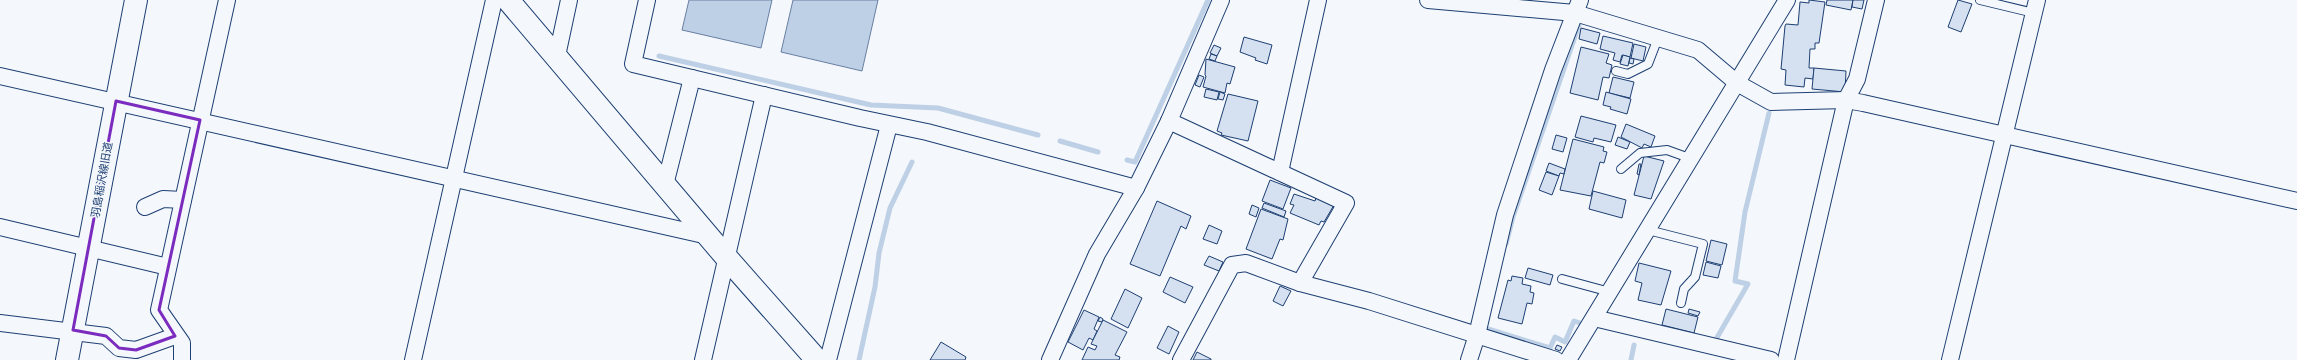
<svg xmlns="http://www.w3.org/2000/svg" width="2297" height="360" viewBox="0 0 2297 360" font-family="'Fira Sans','Noto Sans JP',sans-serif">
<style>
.water{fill:#bed0e5;stroke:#687fa3}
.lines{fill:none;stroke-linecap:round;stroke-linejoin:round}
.stream{stroke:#bed0e5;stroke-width:5}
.building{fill:#d5e0f0;stroke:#1d3f73}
.lane-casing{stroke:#1d3f73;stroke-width:10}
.street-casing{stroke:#1d3f73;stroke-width:18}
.secondary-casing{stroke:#1d3f73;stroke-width:24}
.lane{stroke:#f4f7fb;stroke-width:8}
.street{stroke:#f4f7fb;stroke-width:16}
.secondary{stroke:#f4f7fb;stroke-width:22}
.marked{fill:none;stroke:#7b2cbf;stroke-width:3;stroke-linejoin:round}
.labels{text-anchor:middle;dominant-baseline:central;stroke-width:3;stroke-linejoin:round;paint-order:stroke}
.street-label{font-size:11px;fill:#1d3f73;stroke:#f4f7fb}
</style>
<rect width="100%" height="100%" fill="#f4f7fb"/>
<g class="water">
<polygon points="689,0 772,0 761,48 682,30"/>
<polygon points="793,0 878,0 862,71 781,52"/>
</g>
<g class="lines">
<g class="stream">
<polyline points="659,56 871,105 938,108 1038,135"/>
<polyline points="1060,141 1098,152"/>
<polyline points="1127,160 1135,162 1208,0"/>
<polyline points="1506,244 1513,217 1579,25"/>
<polyline points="1488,329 1550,348 1555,337 1565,342 1574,321 1580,323"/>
<polyline points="1715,341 1748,284 1735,281 1745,212 1769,113"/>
<polyline points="859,360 875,287 879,253 890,208 912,162"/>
<polyline points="1631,360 1634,345"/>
</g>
</g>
<g class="building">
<polygon points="1809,0 1825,2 1819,43 1815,43 1815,49 1810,49 1809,68 1814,68 1813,79 1805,78 1804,87 1785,85 1786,70 1781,69 1785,26 1786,24 1798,25 1800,2 1809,3"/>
<polygon points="1827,0 1853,0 1851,10 1826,5"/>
<polygon points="1853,0 1864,0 1862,9 1852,7"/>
<polygon points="1958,0 1972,4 1961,32 1948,27"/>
<polygon points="1581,28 1600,33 1597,44 1579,39"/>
<polygon points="1603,36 1633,43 1630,57 1622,55 1620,62 1613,60 1615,53 1600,49"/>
<polygon points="1244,37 1272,45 1267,64 1255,60 1256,58 1240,52"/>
<polygon points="1634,44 1646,47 1643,61 1631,58"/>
<polygon points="1214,45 1221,48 1217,56 1210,53"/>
<polygon points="1581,47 1609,54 1606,63 1612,65 1609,78 1603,77 1598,100 1570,93"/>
<polygon points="1211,54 1217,56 1215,61 1209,59"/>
<polygon points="1623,55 1630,57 1628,66 1620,64"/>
<polygon points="1630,58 1634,59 1633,64 1629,63"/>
<polygon points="1206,59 1235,67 1230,84 1227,83 1225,93 1203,87 1206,76 1205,75"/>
<polygon points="1814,68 1846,71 1845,92 1812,89"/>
<polygon points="1199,75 1204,77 1200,87 1195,85"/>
<polygon points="1613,77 1634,82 1630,98 1609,93"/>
<polygon points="1206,89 1219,92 1217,100 1204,97"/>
<polygon points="1220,92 1225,94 1223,100 1218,99"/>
<polygon points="1606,92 1631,99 1627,114 1610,109 1611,107 1603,105"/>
<polygon points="1228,94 1258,101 1248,141 1221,135 1222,133 1217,131"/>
<polygon points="1581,116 1616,125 1611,142 1594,138 1593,142 1575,137"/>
<polygon points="1626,124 1655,136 1651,147 1644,144 1642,148 1621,137"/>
<polygon points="1556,135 1567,138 1563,152 1552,149"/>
<polygon points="1618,137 1630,142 1627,149 1615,145"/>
<polygon points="1573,139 1604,147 1603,151 1607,152 1604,163 1600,162 1591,196 1560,190"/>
<polygon points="1644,156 1664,161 1651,199 1634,195"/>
<polygon points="1549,163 1565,169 1564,174 1560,173 1559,176 1546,171"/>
<polygon points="1639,164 1641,164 1639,175 1637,174"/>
<polygon points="1546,172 1559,176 1552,195 1539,190"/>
<polygon points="1270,180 1291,188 1283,209 1262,201"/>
<polygon points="1593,191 1626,200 1622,218 1589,209"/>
<polygon points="1294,194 1315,201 1316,198 1334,205 1324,222 1321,221 1319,225 1290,213 1294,205 1290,204"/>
<polygon points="1157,201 1191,216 1186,229 1181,226 1160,276 1130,264"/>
<polygon points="1264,203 1286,211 1284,217 1262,208"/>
<polygon points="1252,205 1259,208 1256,217 1249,214"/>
<polygon points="1261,209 1288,219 1283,240 1280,239 1272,259 1246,249"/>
<polygon points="1209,225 1222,231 1217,244 1203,239"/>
<polygon points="1711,240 1727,244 1722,265 1706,261"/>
<polygon points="1209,256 1223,262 1219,271 1204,265"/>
<polygon points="1706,262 1721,266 1718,278 1703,275"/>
<polygon points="1639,263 1671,271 1661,305 1638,300 1642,283 1635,281"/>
<polygon points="1528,268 1553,275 1550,285 1525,278"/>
<polygon points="1512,276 1523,278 1522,284 1531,286 1530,292 1534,293 1532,304 1527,303 1522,324 1498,318 1508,280 1511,281"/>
<polygon points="1170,277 1193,287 1185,303 1163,292"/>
<polygon points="1280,286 1291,291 1283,306 1273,301"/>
<polygon points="1125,289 1142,298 1128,328 1111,319"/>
<polygon points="1666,309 1698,317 1694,333 1662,325"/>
<polygon points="1689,309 1700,312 1698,316 1688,313"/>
<polygon points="1084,310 1099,317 1094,329 1097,331 1093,340 1089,338 1083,350 1068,342"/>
<polygon points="1100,317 1103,319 1102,322 1098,321"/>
<polygon points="1103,320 1127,332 1115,355 1120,357 1119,360 1082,360 1088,347 1095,350 1097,346 1091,344"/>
<polygon points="1168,326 1179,332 1169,354 1157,348"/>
<polygon points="941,342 966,357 965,360 930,360"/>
<polygon points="1557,345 1562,347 1560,351 1555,349"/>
<polygon points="1197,352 1211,359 1211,360 1193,360"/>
</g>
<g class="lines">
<g class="lane-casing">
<g id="lane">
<polyline points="1980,0 2034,13"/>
<polyline points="1616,71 1628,74 1648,64 1658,38"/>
<polyline points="1621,169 1640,153 1667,150 1692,159"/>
<polyline points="1648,230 1703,244 1695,277 1684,289 1681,303"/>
<polyline points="1562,279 1610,292"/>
</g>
</g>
<g class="street-casing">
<g id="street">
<polyline points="647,0 633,64 860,118 927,132 1136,188"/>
<polyline points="1428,0 1575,13 1698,50 1737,83 1771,102 1846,100 1863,103 2297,201"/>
<polyline points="557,56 569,0"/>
<polyline points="0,76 708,236"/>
<polyline points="1169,121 1346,203 1300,283"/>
<polyline points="1280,172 1318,0"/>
<polyline points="665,185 692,78"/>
<polyline points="145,207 163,199 183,200"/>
<polyline points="0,227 168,267"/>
<polyline points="1594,318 1771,360"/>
<polyline points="0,323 106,336 119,348 136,350 175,336"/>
<polyline points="182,360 182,343 159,310 227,0"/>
<polyline points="413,360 494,0"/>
<polyline points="703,360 764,95"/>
<polyline points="828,360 889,125"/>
<polyline points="1050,360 1097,254 1136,188 1169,121 1221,0"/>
<polyline points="1181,360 1232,265 1246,263 1300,283 1369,301 1556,360"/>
<polyline points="1469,360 1477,335 1505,215 1553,70 1580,0"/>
<polyline points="1568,360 1787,0"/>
<polyline points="1786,360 1846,100 1857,79 1876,0"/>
<polyline points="1950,360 2037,0"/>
</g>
</g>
<g class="secondary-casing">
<g id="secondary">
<polyline points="508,0 726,257 817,360"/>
<polyline points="67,360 136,0"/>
</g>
</g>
<use href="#lane" class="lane"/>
<use href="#street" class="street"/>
<use href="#secondary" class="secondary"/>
</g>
<path class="marked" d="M116 101 200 120 159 310 175 336 136 350 119 348 106 336 73 330Z"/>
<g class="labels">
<g class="street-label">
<text transform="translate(102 180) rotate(-80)">羽島稲沢線旧道</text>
</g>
</g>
</svg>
